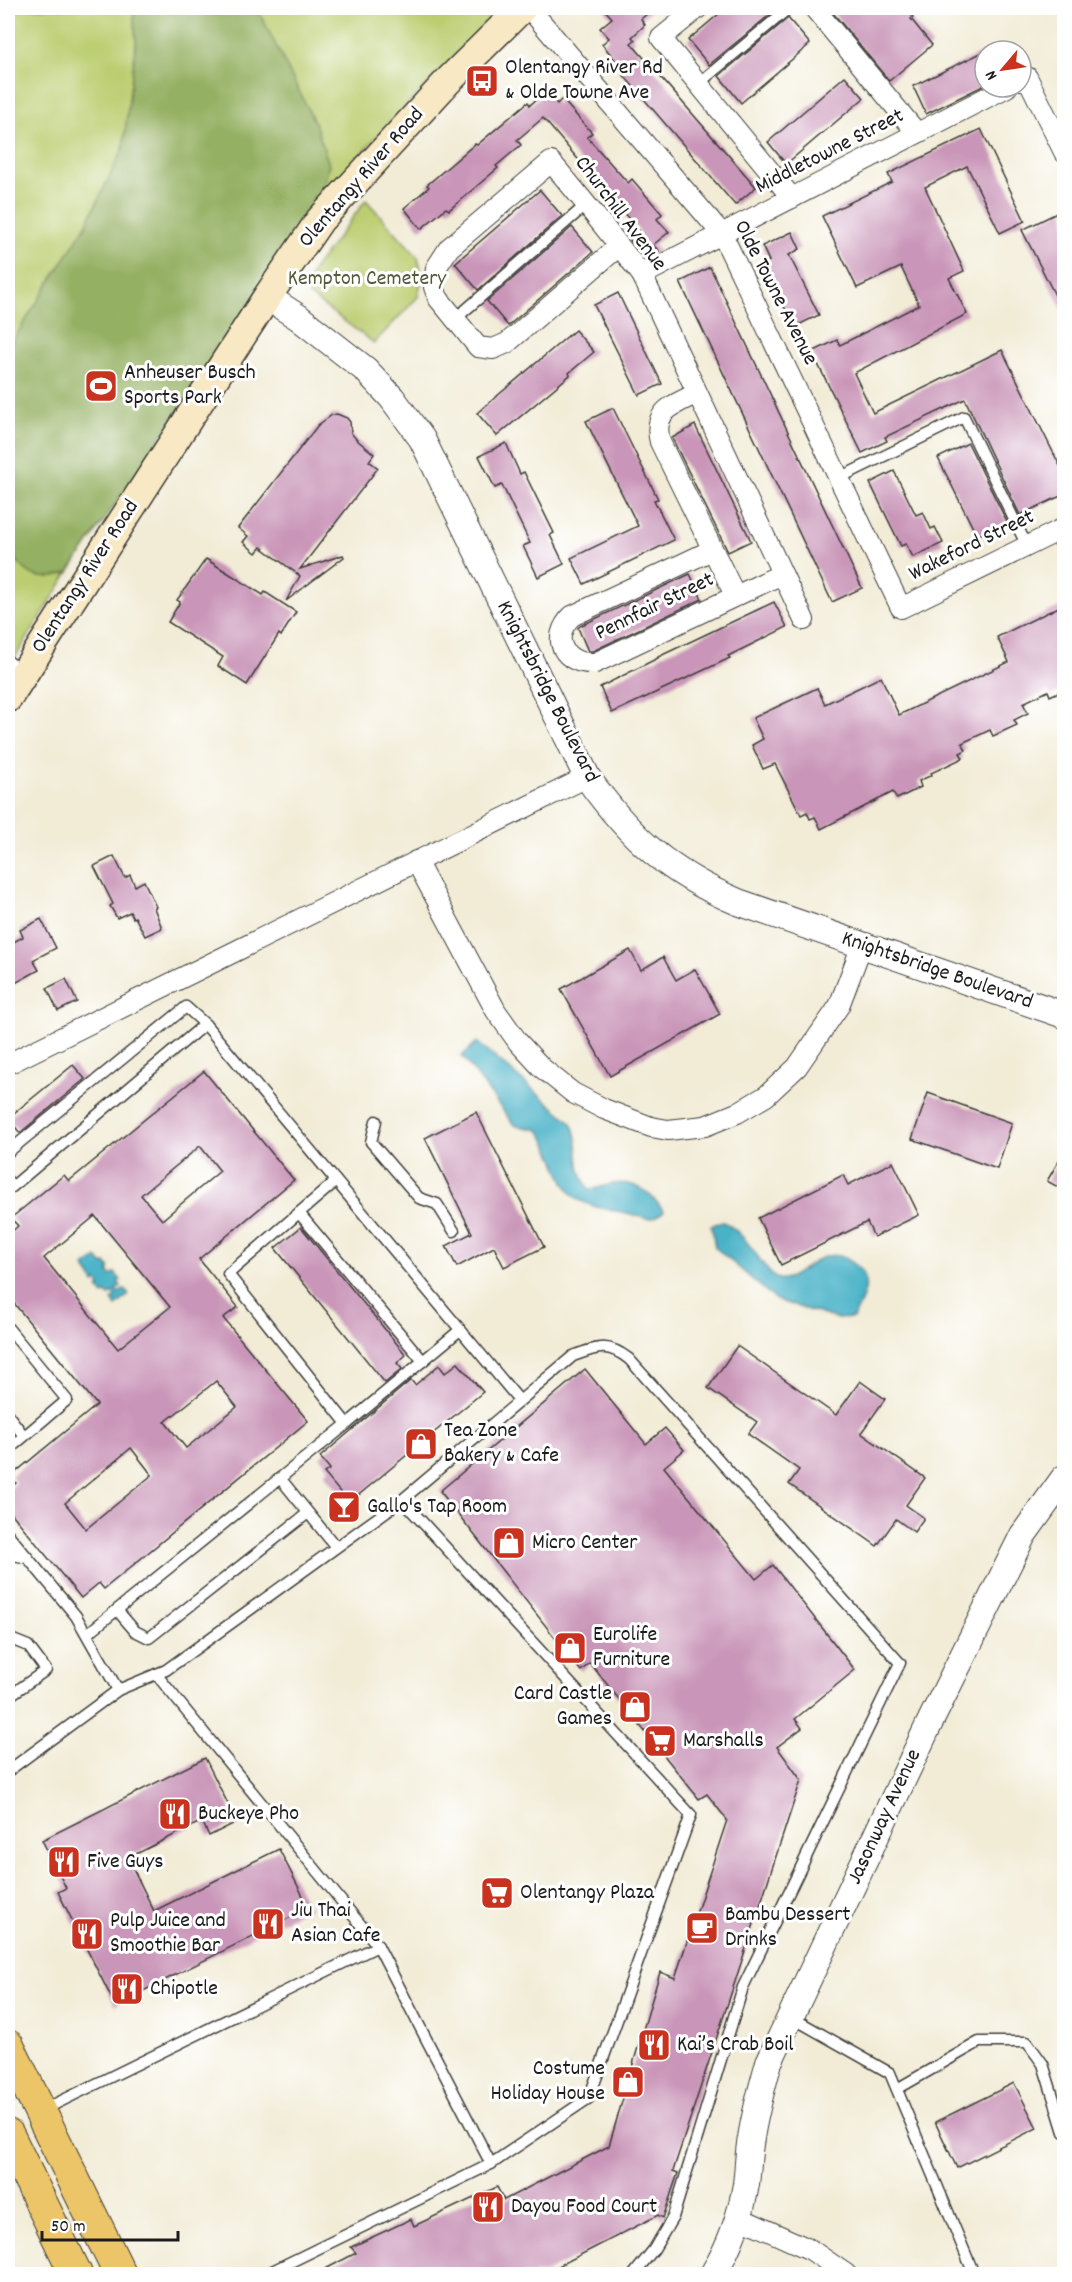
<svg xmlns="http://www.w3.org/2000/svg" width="1072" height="2282" viewBox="0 0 1072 2282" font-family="Dekko,sans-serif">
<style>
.green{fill:#bbcd70;stroke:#6c7446;stroke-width:1.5}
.forest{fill:#94b062;stroke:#58663f;stroke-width:1.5}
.water{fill:#49b2c7;stroke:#326772;stroke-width:1.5}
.building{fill:#c995b8;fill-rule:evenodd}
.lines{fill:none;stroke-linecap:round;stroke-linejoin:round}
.service-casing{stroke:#3c3b38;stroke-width:13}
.minor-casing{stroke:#3c3b38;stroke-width:22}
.tertiary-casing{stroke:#3c3b38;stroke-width:28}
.secondary-casing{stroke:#3c3b38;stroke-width:31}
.primary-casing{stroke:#3c3b38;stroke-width:34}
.service{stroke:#fff;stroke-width:10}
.minor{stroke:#fff;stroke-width:20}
.tertiary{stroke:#fff;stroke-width:26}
.secondary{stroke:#f8e8c3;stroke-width:28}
.primary{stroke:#edc569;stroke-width:32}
.labels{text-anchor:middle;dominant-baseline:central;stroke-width:6;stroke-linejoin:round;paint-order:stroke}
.poi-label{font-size:22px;fill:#1c1c1c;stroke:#fff;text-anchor:start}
.street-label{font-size:22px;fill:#1c1c1c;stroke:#fff}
.park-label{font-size:22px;fill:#545a39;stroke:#fff}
</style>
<rect width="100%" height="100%" fill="#fff"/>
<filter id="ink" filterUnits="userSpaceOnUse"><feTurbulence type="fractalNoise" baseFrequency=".0167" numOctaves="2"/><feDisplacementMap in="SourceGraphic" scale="12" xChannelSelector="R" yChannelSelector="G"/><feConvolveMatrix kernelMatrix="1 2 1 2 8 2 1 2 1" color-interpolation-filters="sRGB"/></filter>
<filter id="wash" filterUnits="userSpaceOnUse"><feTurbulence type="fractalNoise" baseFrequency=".008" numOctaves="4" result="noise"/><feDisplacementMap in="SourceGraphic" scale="24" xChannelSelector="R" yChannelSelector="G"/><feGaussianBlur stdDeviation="1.35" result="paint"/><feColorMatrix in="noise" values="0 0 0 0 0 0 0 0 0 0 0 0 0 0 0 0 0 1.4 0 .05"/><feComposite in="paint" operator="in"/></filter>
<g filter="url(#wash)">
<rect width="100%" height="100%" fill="#f2ecd7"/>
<g class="green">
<polygon points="8,8 500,8 382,131 321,201 69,572 8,669"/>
<polygon points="366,200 418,257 422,277 418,297 374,343 309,295 307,285 313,270"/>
</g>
<path class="forest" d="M133 8H257L315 123 329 164 321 201 69 572C35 584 30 576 8 551V348L85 227 123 149 136 41Z"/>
<g class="water">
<path d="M477 1042 570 1121C584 1145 571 1163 589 1189 598 1189 603 1186 612 1184 636 1180 650 1192 664 1211 648 1225 644 1216 626 1213 610 1210 586 1207 574 1196 561 1185 553 1148 539 1130L514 1125 462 1056Z"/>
<path d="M723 1222C739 1229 751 1247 761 1261 766 1267 769 1274 776 1278 797 1287 818 1242 847 1259 855 1264 860 1267 864 1275 870 1288 859 1307 853 1318L837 1319 776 1300 715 1247 711 1225Z"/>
<polygon points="97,1258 103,1265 106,1263 110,1269 108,1271 111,1276 115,1273 121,1280 118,1282 121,1286 116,1289 119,1293 124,1289 129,1295 116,1306 112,1300 115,1297 113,1293 109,1296 106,1293 103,1295 98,1288 100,1285 97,1281 94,1283 85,1267"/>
</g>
<g id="blocks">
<g class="building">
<polygon points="603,8 654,8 641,19 645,25 632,37 635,40 631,43 756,187 735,205 619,70 622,68 602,44 609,38 600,28 612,18"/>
<polygon points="726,8 778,8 709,65 688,40"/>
<polygon points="829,8 905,8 913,17 911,19 932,45 889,81"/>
<polygon points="788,18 810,44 741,103 719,76"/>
<polygon points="985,51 985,85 926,114 913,86"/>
<polygon points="845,76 864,98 786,164 768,142"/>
<polygon points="546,91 557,104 562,99 592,133 587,137 628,183 632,179 662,214 657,219 669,232 653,245 659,251 655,255 646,259 632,243 630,240 640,232 543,118 517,140 521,145 496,166 498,168 449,210 446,208 421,229 404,208 429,187 427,185 475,144 477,145 528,102 530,105"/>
<polygon points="981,129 1025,221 1000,233 967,166 925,187 964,271 949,278 967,314 854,373 873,413 1002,350 1060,466 1065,463 1065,494 1020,515 965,399 885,437 887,441 862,453 812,352 837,340 840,345 919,305 901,267 857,288 822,216 892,182 888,174"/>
<polygon points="540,190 562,216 478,290 455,263"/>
<polygon points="1065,209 1065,315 1022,230"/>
<polygon points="572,227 593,252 508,326 487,301"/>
<polygon points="792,232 800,249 789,255 819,315 794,327 764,264 769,261 762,246"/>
<polygon points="710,267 862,588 832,602 680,282"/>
<polygon points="618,293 662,384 639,395 594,305"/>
<polygon points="575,330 594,352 569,373 570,375 497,436 477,413"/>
<polygon points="613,408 658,499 654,500 674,540 584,584 571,558 638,526 586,421"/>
<polygon points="337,414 347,418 350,422 351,433 357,440 374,454 369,461 378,468 300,569 343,555 344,557 286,601 300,576 261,547 256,553 243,542 248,536 238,528 318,425 332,415"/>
<polygon points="695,425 751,541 728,552 672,438"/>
<polygon points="506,443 520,474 524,472 554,533 550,535 564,564 538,577 523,546 530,543 502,485 495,488 479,456"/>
<polygon points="968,443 1007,522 977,536 938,458"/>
<polygon points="894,471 916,515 923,512 931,529 935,527 943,543 913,557 906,544 901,546 870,483"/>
<polygon points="206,559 263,595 265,592 296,612 281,636 279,634 247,685 218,666 223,657 168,622 180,602 177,600"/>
<polygon points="690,574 702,599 593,651 588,651 578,628 580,626"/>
<polygon points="774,602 787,627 728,656 730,658 612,713 600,687 658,658 658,657"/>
<polygon points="1065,604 1065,689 1050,696 1048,691 1023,703 1028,713 1014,720 1017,725 993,736 990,730 962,743 966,750 960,753 963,758 931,773 932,775 919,781 921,787 897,799 893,792 821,829 815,817 810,819 807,812 801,815 775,764 763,769 752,745 763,739 753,718 817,688 825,704 881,677 899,715 1009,662 997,637"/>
<polygon points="114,856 125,878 130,875 135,886 144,881 156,907 154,908 162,928 145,936 135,917 133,918 130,912 117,918 110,906 113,904 94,866"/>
<polygon points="41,919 56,948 33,960 39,970 8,987 8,945 23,937 20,930"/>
<polygon points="630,950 641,970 663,957 676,980 695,969 720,1014 610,1076 561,989"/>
<polygon points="66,979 77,1002 58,1011 47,988"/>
<polygon points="73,1065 85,1079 20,1133 8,1118"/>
<path d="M204 1071 294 1180 199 1259 238 1307 223 1318 308 1421 104 1589 99 1583 81 1598 8 1509V1490L16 1483 11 1476 97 1405 8 1296V1235L18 1226 11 1218 64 1175 69 1181ZM200 1146 220 1171 162 1220 141 1195ZM95 1216 170 1307 118 1349 44 1258ZM216 1381 237 1407 186 1448 165 1422ZM131 1448 152 1475 86 1529 65 1503Z"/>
<polygon points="928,1093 1012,1123 997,1169 912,1139"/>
<polygon points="476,1112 544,1247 504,1267 494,1247 457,1267 446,1246 472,1233 425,1138"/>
<polygon points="1065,1150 1065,1191 1047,1181"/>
<polygon points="893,1162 919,1215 874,1237 867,1222 781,1265 758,1218 843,1175 848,1185"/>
<polygon points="301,1227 406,1355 397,1363 402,1369 385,1383 275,1248"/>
<polygon points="737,1346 836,1415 860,1381 885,1399 861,1433 925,1478 906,1505 924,1518 914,1532 896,1519 877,1546 789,1484 799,1470 748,1434 757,1422 708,1388"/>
<polygon points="458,1363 483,1392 349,1503 324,1473 330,1469 320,1457 411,1380 415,1385 439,1365 445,1373"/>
<polygon points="585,1369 646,1444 665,1428 684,1450 664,1467 756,1579 773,1565 855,1670 795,1719 802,1728 777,1747 801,1780 673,2171 678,2173 663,2218 658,2215 543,2274 316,2274 356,2253 351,2247 411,2219 414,2226 497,2187 504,2200 609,2146 660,1972 675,1978 727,1820 707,1794 699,1799 590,1663 581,1671 440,1491"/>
<polygon points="205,1758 237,1822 209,1836 202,1821 128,1858 154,1911 279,1849 309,1908 115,2005 58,1892 66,1888 42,1840"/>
<polygon points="1014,2083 1037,2128 957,2168 935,2122"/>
</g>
</g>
</g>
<g filter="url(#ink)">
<use href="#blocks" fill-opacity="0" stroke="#3c3b38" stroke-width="1.5"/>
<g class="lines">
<g class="service-casing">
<g id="service">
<polyline points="698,84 789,8"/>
<polyline points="454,320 587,204"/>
<polyline points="839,478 964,417 1027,546"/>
<polyline points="8,661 23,673"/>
<polyline points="376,1121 371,1142 419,1198 437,1204 454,1231"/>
<polyline points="8,1152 186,1007 205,1024"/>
<polyline points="8,1181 12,1187 205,1024 519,1400"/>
<polyline points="299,1213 423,1361"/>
<polyline points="8,1328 67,1400 8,1450"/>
<polyline points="8,1415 24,1436"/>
<polyline points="347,1424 460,1330"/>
<polyline points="280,1478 336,1547"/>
<polyline points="8,1534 76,1616 118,1690"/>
<polyline points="8,1554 28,1558"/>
<polyline points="117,1610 135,1631 149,1638 308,1513"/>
<polyline points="87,1634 347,1424 228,1274 336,1181"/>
<polyline points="8,1638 28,1646 46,1670 8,1697"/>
<polyline points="156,1674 378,1946 491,2164 589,2098 691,1815 402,1500"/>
<path d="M8 1771 118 1690 166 1670 402 1500 573 1356C598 1347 607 1342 629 1359L900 1663 743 1987 673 2217 654 2249 634 2274"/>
<polyline points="791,2017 890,2073 974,2274"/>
<polyline points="897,2089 979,2042 1027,2042 1043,2064 1064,2132"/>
<polyline points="43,2110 378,1946"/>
<polyline points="266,2274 491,2164"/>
</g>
</g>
<g class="minor-casing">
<g id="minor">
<polyline points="529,8 722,234 901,608 1064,528"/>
<polyline points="698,8 661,38 792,198"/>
<polyline points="814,8 917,133"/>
<polyline points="1021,80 1027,77 1064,152"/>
<path d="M619 246 507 343 493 349 478 347 438 298 434 287 436 268 449 248 551 162C583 199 612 237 642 275L804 620"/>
<polyline points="642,275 1007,87"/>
<path d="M697 393C673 406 652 410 660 442L735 595"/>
<path d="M712 550 572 616C549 639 564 665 595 663L782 574"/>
<polyline points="416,861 496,1011 518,1042 542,1068 573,1093 604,1109 651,1127 668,1130 705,1126 737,1113 766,1096 797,1067 839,1006 862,945"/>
<polyline points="8,1064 587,777"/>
<polyline points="738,2217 811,2250 846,2274"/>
</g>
</g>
<g class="tertiary-casing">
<g id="tertiary">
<path d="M267 297 298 317 366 370 392 398 422 439 587 777C630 838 669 873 738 902L1064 1015"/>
<path d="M713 2274C729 2248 741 2215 746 2184 748 2169 748 2153 751 2138 755 2112 762 2087 769 2062L932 1718 1023 1535 1064 1478"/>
</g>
</g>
<g class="secondary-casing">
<polyline id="secondary" points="8,698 267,297 320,220 447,82 522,8"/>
</g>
<g class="primary-casing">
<g id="primary">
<polyline points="8,2046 120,2274"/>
<polyline points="8,2135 76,2274"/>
</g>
</g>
<use href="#service" class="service"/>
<use href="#minor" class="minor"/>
<use href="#tertiary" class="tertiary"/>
<use href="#secondary" class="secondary"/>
<use href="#primary" class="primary"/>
</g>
</g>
<defs>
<g id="bus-square" transform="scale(1.725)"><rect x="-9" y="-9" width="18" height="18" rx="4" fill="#c8321e" stroke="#fff"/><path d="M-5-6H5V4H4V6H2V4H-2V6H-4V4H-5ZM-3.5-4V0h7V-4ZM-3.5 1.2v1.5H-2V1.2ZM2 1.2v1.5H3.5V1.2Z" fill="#fff"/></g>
<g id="stadium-square" transform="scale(1.725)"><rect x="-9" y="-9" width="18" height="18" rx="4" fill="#c8321e" stroke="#fff"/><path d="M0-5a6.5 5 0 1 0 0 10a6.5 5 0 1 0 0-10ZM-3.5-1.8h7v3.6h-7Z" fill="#fff"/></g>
<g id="shop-square" transform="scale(1.725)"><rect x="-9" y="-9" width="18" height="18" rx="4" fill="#c8321e" stroke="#fff"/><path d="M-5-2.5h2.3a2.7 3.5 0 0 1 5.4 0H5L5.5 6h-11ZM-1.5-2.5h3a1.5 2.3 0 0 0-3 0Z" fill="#fff"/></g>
<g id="bar-square" transform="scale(1.725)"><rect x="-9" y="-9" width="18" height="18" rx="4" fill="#c8321e" stroke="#fff"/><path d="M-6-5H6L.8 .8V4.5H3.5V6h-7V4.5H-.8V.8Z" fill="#fff"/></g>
<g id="supermarket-square" transform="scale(1.725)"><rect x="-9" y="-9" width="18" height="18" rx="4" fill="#c8321e" stroke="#fff"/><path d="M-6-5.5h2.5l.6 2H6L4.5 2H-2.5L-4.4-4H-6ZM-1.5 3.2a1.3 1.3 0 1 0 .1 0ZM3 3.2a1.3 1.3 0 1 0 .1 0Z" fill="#fff"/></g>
<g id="restaurant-square" transform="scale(1.725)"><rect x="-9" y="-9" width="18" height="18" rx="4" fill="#c8321e" stroke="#fff"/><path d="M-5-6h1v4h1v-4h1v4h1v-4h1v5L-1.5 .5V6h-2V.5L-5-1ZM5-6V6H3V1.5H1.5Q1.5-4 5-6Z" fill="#fff"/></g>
<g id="cafe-square" transform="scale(1.725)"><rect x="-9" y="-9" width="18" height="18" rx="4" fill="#c8321e" stroke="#fff"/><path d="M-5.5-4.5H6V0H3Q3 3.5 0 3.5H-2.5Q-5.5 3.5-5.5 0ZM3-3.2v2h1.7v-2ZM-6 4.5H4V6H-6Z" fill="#fff"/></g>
</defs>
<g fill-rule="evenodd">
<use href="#bus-square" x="482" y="81"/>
<use href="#stadium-square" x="101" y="386"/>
<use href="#shop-square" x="421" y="1444"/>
<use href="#bar-square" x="344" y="1507"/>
<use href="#shop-square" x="509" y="1543"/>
<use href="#shop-square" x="570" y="1648"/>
<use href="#shop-square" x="635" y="1707"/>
<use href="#supermarket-square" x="660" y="1741"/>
<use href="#restaurant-square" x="175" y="1814"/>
<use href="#restaurant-square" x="64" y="1862"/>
<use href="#supermarket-square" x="497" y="1893"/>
<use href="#restaurant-square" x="268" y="1924"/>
<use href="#cafe-square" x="702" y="1928"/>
<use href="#restaurant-square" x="87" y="1934"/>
<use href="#restaurant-square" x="127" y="1989"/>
<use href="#restaurant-square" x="654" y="2045"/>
<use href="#shop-square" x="628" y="2082"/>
<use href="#restaurant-square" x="488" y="2207"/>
</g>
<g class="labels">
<g class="poi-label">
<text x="505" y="68">Olentangy River Rd<tspan x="505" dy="25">&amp; Olde Towne Ave</tspan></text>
<text x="124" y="373">Anheuser Busch<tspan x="124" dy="25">Sports Park</tspan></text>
<text x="444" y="1431">Tea Zone<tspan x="444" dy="25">Bakery &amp; Cafe</tspan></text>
<text x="367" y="1507">Gallo's Tap Room</text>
<text x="532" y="1543">Micro Center</text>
<text x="593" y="1635">Eurolife<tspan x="593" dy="25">Furniture</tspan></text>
<text x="612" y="1694" text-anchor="end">Card Castle<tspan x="612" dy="25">Games</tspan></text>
<text x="683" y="1741">Marshalls</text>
<text x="198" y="1814">Buckeye Pho</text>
<text x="87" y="1862">Five Guys</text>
<text x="520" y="1893">Olentangy Plaza</text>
<text x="291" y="1911">Jiu Thai<tspan x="291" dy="25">Asian Cafe</tspan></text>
<text x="725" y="1915">Bambu Dessert<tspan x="725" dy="25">Drinks</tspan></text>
<text x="110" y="1921">Pulp Juice and<tspan x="110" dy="25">Smoothie Bar</tspan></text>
<text x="150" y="1989">Chipotle</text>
<text x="677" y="2045">Kai’s Crab Boil</text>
<text x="605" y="2069" text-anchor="end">Costume<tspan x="605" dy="25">Holiday House</tspan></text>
<text x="511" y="2207">Dayou Food Court</text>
</g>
<g class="street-label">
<text transform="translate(830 152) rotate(-27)">Middletowne Street</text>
<text transform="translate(362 178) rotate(-49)">Olentangy River Road</text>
<text transform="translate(620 214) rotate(53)">Churchill Avenue</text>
<text transform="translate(775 293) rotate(63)">Olde Towne Avenue</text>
<text transform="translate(972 546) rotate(-26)">Wakeford Street</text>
<text transform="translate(86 577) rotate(-57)">Olentangy River Road</text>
<text transform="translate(655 607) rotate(-26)">Pennfair Street</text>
<text transform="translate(547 692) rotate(63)">Knightsbridge Boulevard</text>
<text transform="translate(937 971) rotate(19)">Knightsbridge Boulevard</text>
<text transform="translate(885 1817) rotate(-65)">Jasonway Avenue</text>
</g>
<g class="park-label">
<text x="367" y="279">Kempton Cemetery</text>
</g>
</g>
<rect width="1072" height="2282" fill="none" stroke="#fff" stroke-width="30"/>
<g transform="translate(1003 69) rotate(241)"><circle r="28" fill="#ffffff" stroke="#a4a4a4" stroke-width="1.5"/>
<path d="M0-4.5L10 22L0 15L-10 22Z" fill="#c8321e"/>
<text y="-9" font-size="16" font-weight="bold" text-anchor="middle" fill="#1c1c1c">N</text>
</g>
<path d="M42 2231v9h136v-9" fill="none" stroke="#1c1c1c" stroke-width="3"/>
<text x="51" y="2231" font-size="18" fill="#1c1c1c" stroke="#ffffff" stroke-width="4.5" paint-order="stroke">50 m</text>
</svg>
